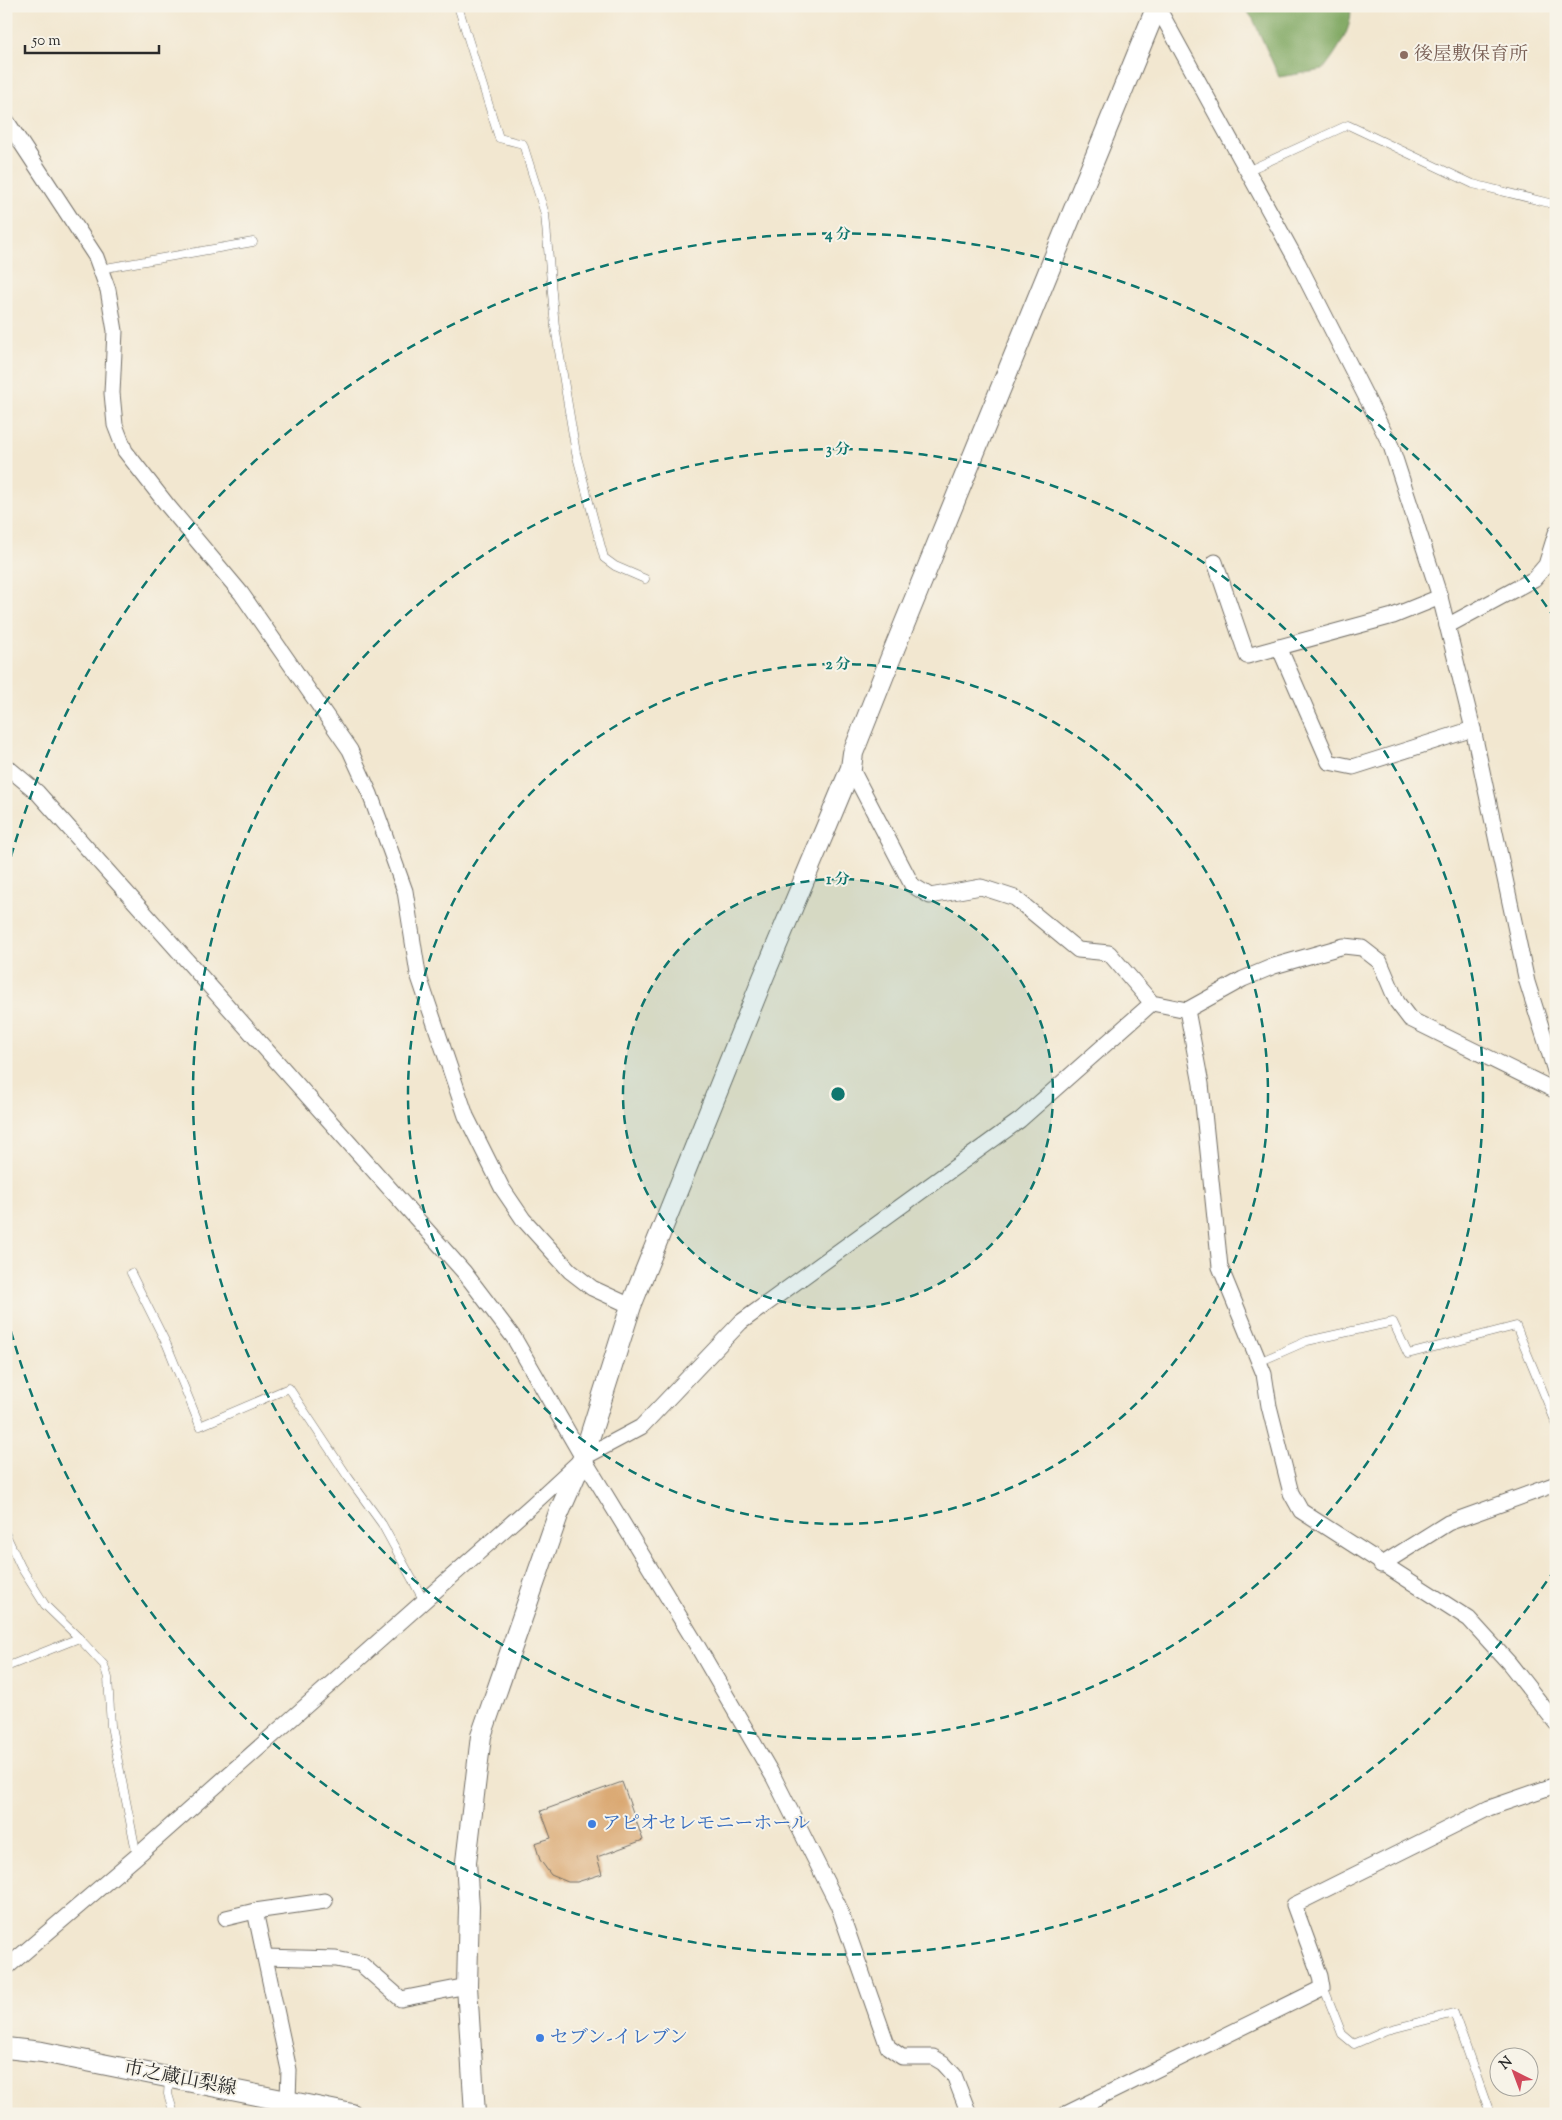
<svg xmlns="http://www.w3.org/2000/svg" width="1562" height="2120" viewBox="0 0 1562 2120" font-family="'Sorts Mill Goudy','Noto Serif JP',serif">
<style>
.forest{fill:#7da65e;stroke:#546844}
.building{fill:#d9a56d}
.lines{fill:none;stroke-linecap:round;stroke-linejoin:round}
.lane-casing{stroke:#716d65;stroke-width:9}
.street-casing{stroke:#716d65;stroke-width:17}
.secondary-casing{stroke:#716d65;stroke-width:22}
.lane{stroke:#fff;stroke-width:8}
.street{stroke:#fff;stroke-width:15}
.secondary{stroke:#fff;stroke-width:20}
.ring{fill:none;stroke:#0f766e;stroke-width:2.5;stroke-dasharray:9 6}
.education-dot{fill:#8d6e63;stroke:#f7f3e8;stroke-width:2}
.shop-dot{fill:#3f7fe0;stroke:#f7f3e8;stroke-width:2}
.labels{text-anchor:middle;dominant-baseline:central;stroke-width:4;stroke-linejoin:round;paint-order:stroke}
.education-label{font-size:19px;fill:#785e54;stroke:#f7f3e8;text-anchor:start}
.shop-label{font-size:19px;fill:#366cbe;stroke:#f7f3e8;text-anchor:start}
.street-label{font-size:19px;fill:#2b2b2b;stroke:#f7f3e8}
.centre{fill:#0f766e;stroke:#f7f3e8;stroke-width:2.5}
.ring-label{font-size:15px;text-anchor:middle;font-weight:bold;fill:#0f766e;stroke:#f7f3e8;stroke-width:4;stroke-linejoin:round;paint-order:stroke}
</style>
<rect width="100%" height="100%" fill="#f7f3e8"/>
<filter id="ink" filterUnits="userSpaceOnUse"><feTurbulence type="fractalNoise" baseFrequency=".02" numOctaves="2"/><feDisplacementMap in="SourceGraphic" scale="10" xChannelSelector="R" yChannelSelector="G"/><feConvolveMatrix kernelMatrix="1 2 1 2 8 2 1 2 1" color-interpolation-filters="sRGB"/></filter>
<filter id="wash" filterUnits="userSpaceOnUse"><feTurbulence type="fractalNoise" baseFrequency=".0096" numOctaves="4" result="noise"/><feDisplacementMap in="SourceGraphic" scale="20" xChannelSelector="R" yChannelSelector="G"/><feGaussianBlur stdDeviation="1.12" result="paint"/><feColorMatrix in="noise" values="0 0 0 0 0 0 0 0 0 0 0 0 0 0 0 0 0 1.4 0 .05"/><feComposite in="paint" operator="in"/></filter>
<g filter="url(#wash)">
<rect width="100%" height="100%" fill="#f2e7d0"/>
<path class="forest" d="M1243 6H1350C1355 27 1335 54 1323 70L1279 77 1253 19Z"/>
<g id="blocks">
<polygon class="building" points="622,1782 643,1840 597,1857 602,1874 577,1882 568,1882 551,1875 540,1860 535,1843 551,1838 541,1811"/>
</g>
</g>
<g filter="url(#ink)">
<use href="#blocks" fill-opacity="0" stroke="#716d65" stroke-width="1"/>
<g class="lines">
<g class="lane-casing">
<g id="lane">
<polyline points="458,6 499,138 523,144 545,214 555,327 576,453 604,558 615,566 645,579"/>
<polyline points="1247,171 1348,125 1473,184 1549,203 1556,202"/>
<polyline points="100,269 253,242"/>
<polyline points="131,1273 167,1345 200,1426 289,1388 348,1477 382,1524 424,1601"/>
<polyline points="1259,1362 1307,1341 1393,1322 1408,1354 1516,1326 1556,1423"/>
<polyline points="6,1535 21,1567 45,1605 79,1638 104,1665 108,1678 111,1726 137,1856"/>
<polyline points="6,1667 79,1638"/>
<polyline points="1322,1988 1325,1991 1342,2034 1354,2044 1384,2031 1454,2013 1490,2114"/>
<polyline points="169,2079 168,2094 174,2114"/>
</g>
</g>
<g class="street-casing">
<g id="street">
<polyline points="1157,6 1298,263 1391,446 1440,597 1473,729 1527,982 1556,1074"/>
<polyline points="6,120 96,257 108,290 115,331 112,393 115,425 125,451 168,506 241,593 350,750 370,794 405,891 418,974 466,1116 502,1188 523,1219 570,1271 592,1288 631,1306"/>
<polyline points="1215,562 1247,656 1393,616 1440,597"/>
<polyline points="1447,626 1534,579 1546,565 1556,533"/>
<polyline points="1279,647 1329,762 1353,767 1473,729"/>
<polyline points="6,766 37,792 464,1272 514,1338 583,1458 695,1642 774,1778 838,1905 888,2047 902,2057 933,2057 943,2063 954,2075 969,2114"/>
<polyline points="851,768 912,885 930,896 981,887 1015,898 1078,950 1109,953 1152,1003 1187,1010 1243,979 1274,966 1344,946 1362,948 1380,962 1397,1002 1410,1019 1556,1091"/>
<polyline points="1187,1010 1201,1084 1220,1267 1264,1374 1269,1406 1291,1493 1301,1511 1469,1619 1509,1663 1556,1723"/>
<polyline points="1381,1565 1448,1523 1556,1484"/>
<polyline points="226,1918 255,1911"/>
<polyline points="265,1957 336,1959 361,1964 401,1999 467,1986"/>
<polyline points="6,1968 137,1856 532,1505 583,1458 641,1427 741,1322 1020,1120 1152,1003"/>
<polyline points="288,2100 289,2070 255,1911 325,1901"/>
<polyline points="1066,2114 1322,1988 1320,1976 1294,1905 1489,1808 1556,1785"/>
</g>
</g>
<g class="secondary-casing">
<g id="secondary">
<polyline points="6,2048 42,2052 352,2114"/>
<polyline points="475,2114 467,1986 469,1907 466,1862 481,1736 558,1515 583,1458 631,1306 763,978 851,768 853,753 895,647 1157,6"/>
</g>
</g>
<use href="#lane" class="lane"/>
<use href="#street" class="street"/>
<use href="#secondary" class="secondary"/>
</g>
</g>
<circle cx="838" cy="1094" r="215" fill="#0f766e" fill-opacity=".12"/>
<g class="ring">
<circle cx="838" cy="1094" r="215"/>
<circle cx="838" cy="1094" r="430"/>
<circle cx="838" cy="1094" r="645"/>
<path d="M1555 1569A860 860 0 0 1 7 1317M7 871A860 860 0 0 1 1555 619"/>
</g>
<circle class="education-dot" cx="1404" cy="55" r="5"/>
<g class="shop-dot">
<circle cx="592" cy="1824" r="5"/>
<circle cx="540" cy="2038" r="5"/>
</g>
<g class="labels">
<g class="education-label">
<text x="1414" y="55">後屋敷保育所</text>
</g>
<g class="shop-label">
<text x="602" y="1824">アピオセレモニーホール</text>
<text x="550" y="2038">セブン-イレブン</text>
</g>
<g class="street-label">
<text transform="translate(180 2079) rotate(11)">市之蔵山梨線</text>
</g>
</g>
<circle cx="838" cy="1094" r="8" class="centre"/>
<g class="ring-label">
<text x="838" y="239">4 分</text>
<text x="838" y="454">3 分</text>
<text x="838" y="669">2 分</text>
<text x="838" y="884">1 分</text>
</g>
<rect width="1562" height="2120" fill="none" stroke="#f7f3e8" stroke-width="25"/>
<g transform="translate(1514 2072) rotate(318)"><circle r="24" fill="#f7f3e8" stroke="#a5a39c"/>
<path d="M0-4L9 19L0 12L-9 19Z" fill="#d1495b"/>
<text y="-8" font-size="14" font-weight="bold" text-anchor="middle" fill="#2b2b2b">N</text>
</g>
<path d="M25 45v8h134v-8" fill="none" stroke="#2b2b2b" stroke-width="2.5"/>
<text x="32" y="45" font-size="15" fill="#2b2b2b" stroke="#f7f3e8" stroke-width="4" paint-order="stroke">50 m</text>
</svg>
